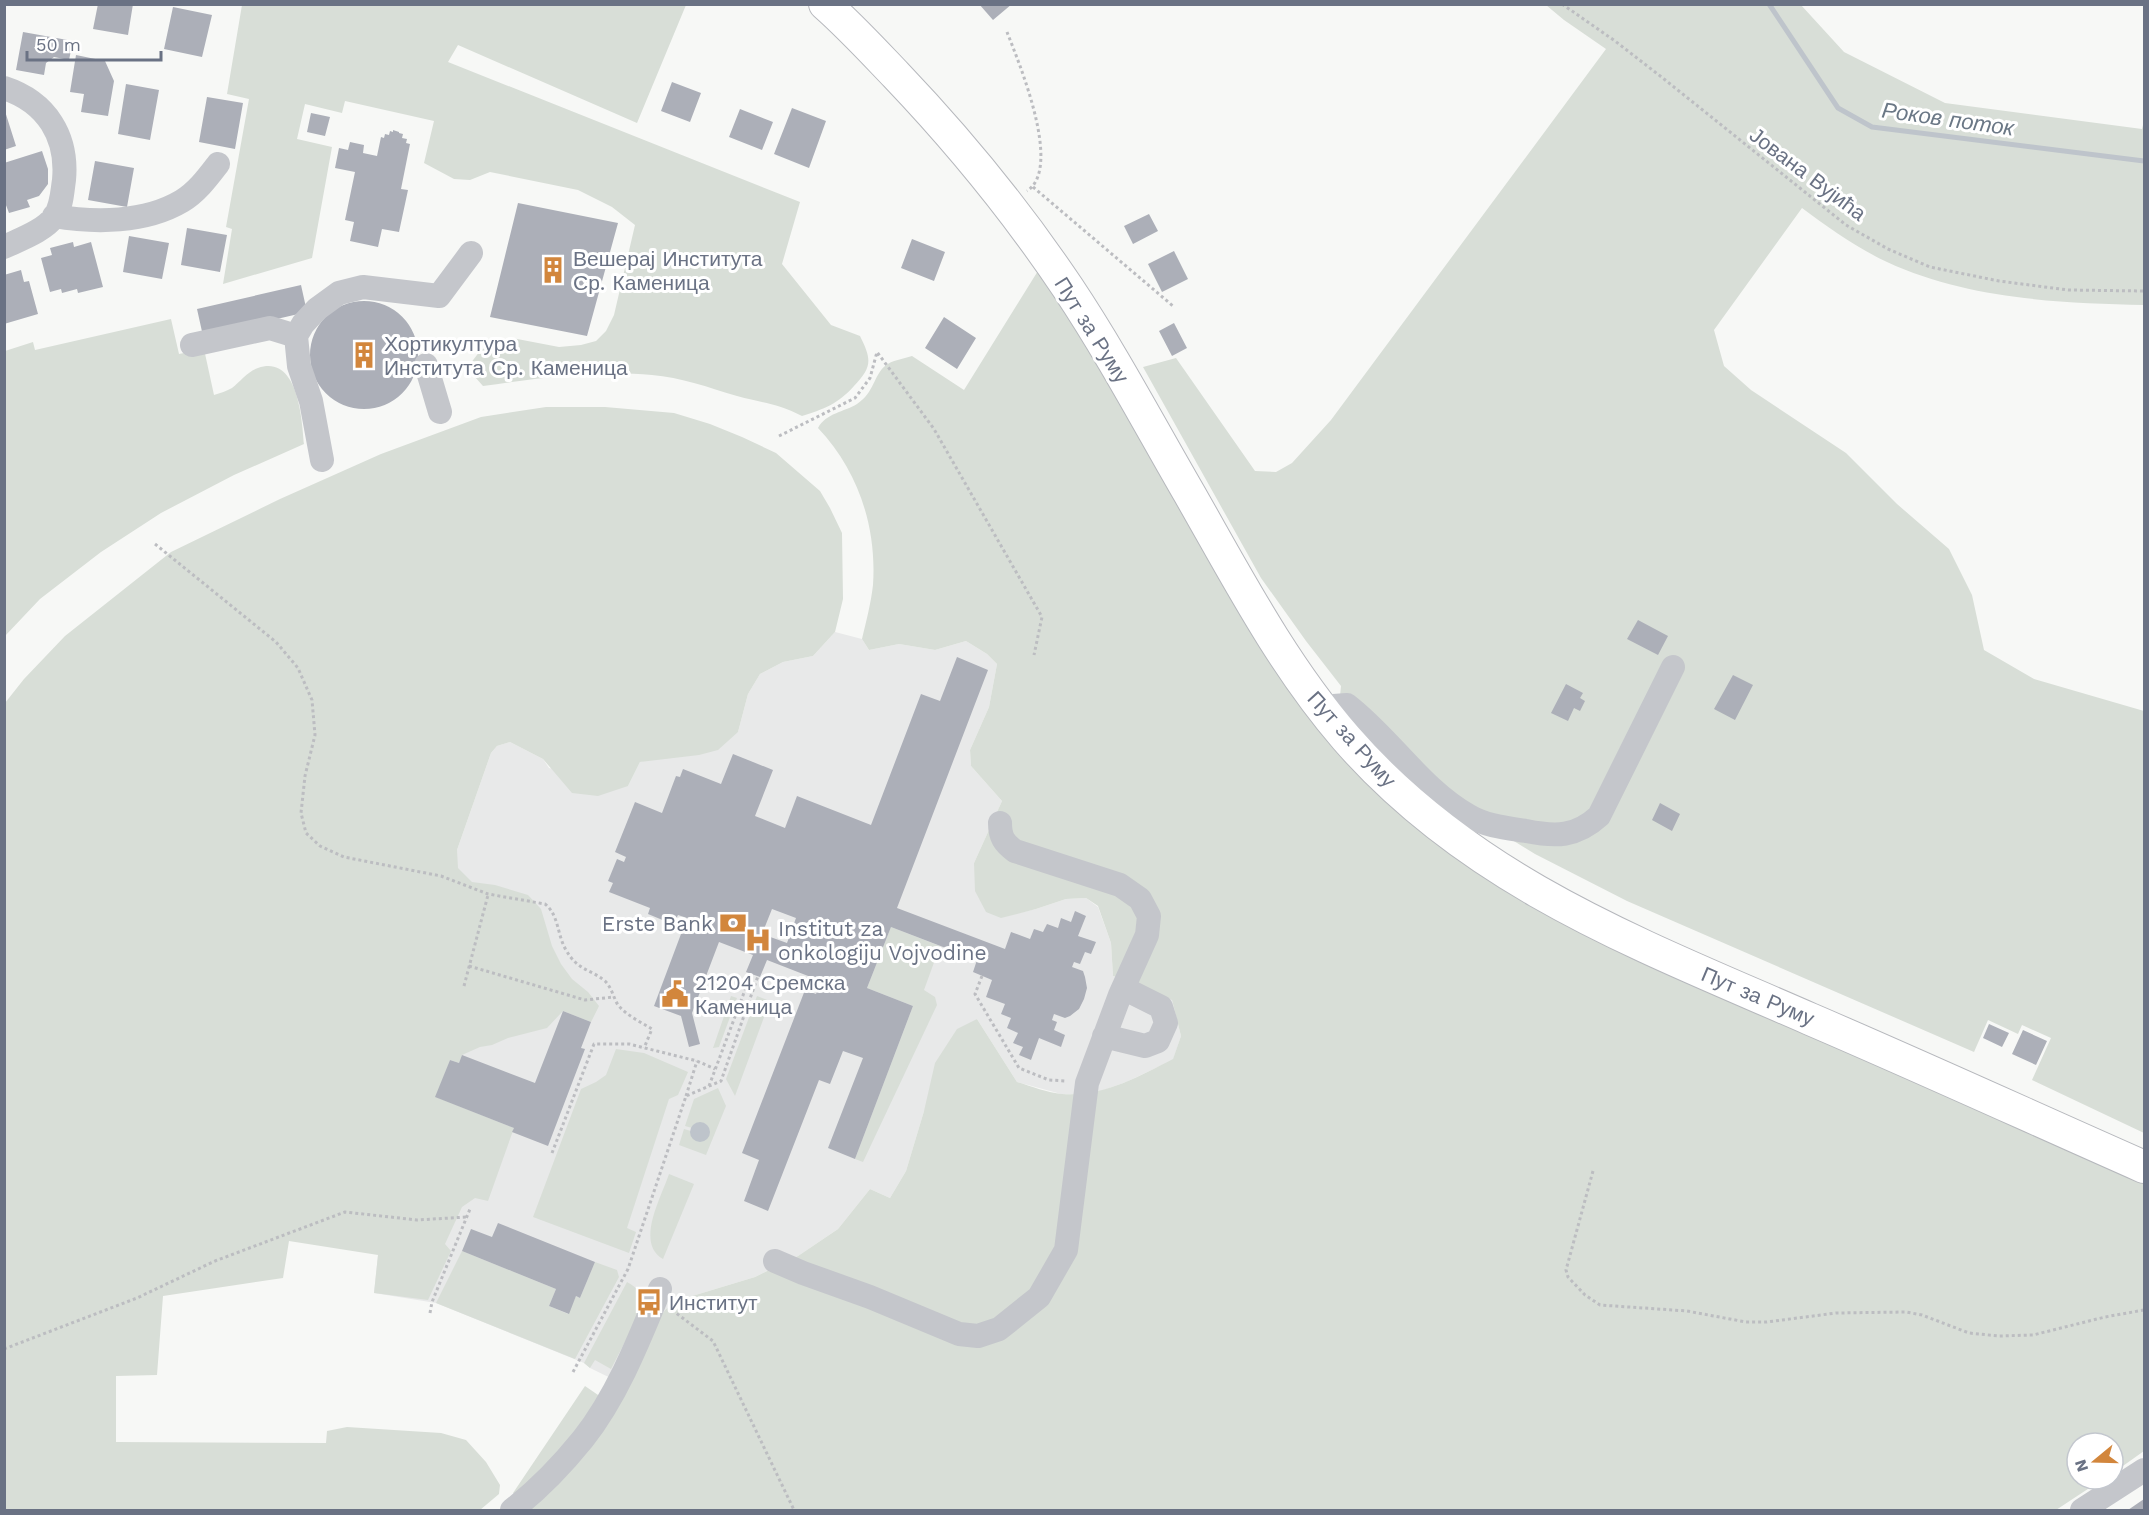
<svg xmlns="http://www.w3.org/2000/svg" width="2149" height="1515" font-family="'Work Sans',sans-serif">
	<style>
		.built { fill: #e8e9e9 }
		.green { fill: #d8ded7 }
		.water { fill: #bec4cb }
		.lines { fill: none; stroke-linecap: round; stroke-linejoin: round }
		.stream { stroke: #bec4cb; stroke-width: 5 }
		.building { fill: #acafb8; fill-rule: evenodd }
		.major-casing { stroke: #b6b8bd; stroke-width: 34 }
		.path { stroke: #bcbdc1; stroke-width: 3; stroke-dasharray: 3 3; stroke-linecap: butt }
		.minor { stroke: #c4c6cb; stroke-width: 24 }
		.major { stroke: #fff; stroke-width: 32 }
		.labels { text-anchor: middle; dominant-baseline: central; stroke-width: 6; stroke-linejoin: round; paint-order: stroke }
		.street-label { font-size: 21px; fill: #6a7284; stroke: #fff }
		.poi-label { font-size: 21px; fill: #6a7284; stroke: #fff; text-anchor: start }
		.water-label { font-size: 22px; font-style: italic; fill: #6b7886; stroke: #fff }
	</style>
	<rect width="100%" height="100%" fill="#f7f8f6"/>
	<path class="built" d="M835,632L862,639L869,650L899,644L935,650L966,641L987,654L997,664L989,707L970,750L971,766L1002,801L974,863L1001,917L1036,909L1066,899L1086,898L1098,907L1111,943L1113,976L1138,984L1172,999L1181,1036L1173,1060L1126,1082L1093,1094H1061L1017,1082L977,1019L924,1111L906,1171L890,1198L870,1189L838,1229L798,1256L755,1277L679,1300L665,1310L627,1386L590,1368L584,1363L436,1303L374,1293L378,1255L457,850L491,753L497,746L510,742L543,759L549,768L628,786L640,762L738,732L748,694L760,674L783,662L813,656Z"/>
	<path class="green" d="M242,5H686L637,123L458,45L448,62L800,202L782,264L831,325L860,336C872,360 872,367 854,386C838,404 824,409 802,416C777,403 762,403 737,396C710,388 680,377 652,375C595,370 539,378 483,386L467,368L480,351L494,342L512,338L559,347L581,345L596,341L606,331L614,315L635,225L612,207L578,190L490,172L470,180L454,179L424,163L434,121L345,101L342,113L305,104L297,139L332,147L312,258L223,284L232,229L226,227L249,99L227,94Z
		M1546,5H1801L1844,52L1945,103L2142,129L2144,121V305C2058,303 1967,299 1887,262C1857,248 1829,228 1802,208L1714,330L1724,366L1751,390L1846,453L1897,504L1949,549L1972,595L1984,650L2034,679L2144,711V1133L2032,1080L2051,1038L2022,1025L2018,1034L1988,1020L1974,1052L1627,901L1535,854L1504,835L1340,696L1341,686L1306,641L1261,578L1143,367L1176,358L1255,471L1276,472L1292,463L1331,420L1606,49L1564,20Z
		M1041,266L1404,814L2144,1178V1451L2113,1473V1443H2077V1479H2103L2056,1510H526L665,1310L679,1300L755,1277L798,1256L838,1229L870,1189L890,1198L906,1171L924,1111L935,1063L957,1029L977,1019L1017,1082C1031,1086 1048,1093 1062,1094C1103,1097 1138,1077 1173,1059L1181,1036L1172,1000L1138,984L1113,976L1111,943L1098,906L1086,898L1066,899L1036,909L1001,918L986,912L975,891L974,863L1002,801L971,766L970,750L989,707L997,664L987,654L966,641L935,650L899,644L869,650L862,639C866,622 871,603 873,585C877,527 858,470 818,428C826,413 844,412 857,404C874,393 874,375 885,366C892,360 903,359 912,356L964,390Z
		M171,319L179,354L204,349L214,395C220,393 227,391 232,388C241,381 247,372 258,368C298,354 302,419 304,444L234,475L161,513L101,552L40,599L5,636V351L33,342L35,350Z
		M546,407H605L674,413L710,424L742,437L776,453L820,491L830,508L842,533L843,599L835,632L813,656L783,662L760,674L748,694L738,732L718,750L699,755L640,762L628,786L598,796L572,793L543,759L510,742L497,746L491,753L457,850L458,868L472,882L495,885L528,895L541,909L552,946L561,964L572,979L588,992L599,1006L591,1022L563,1011L547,1028L508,1038L492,1045L480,1047L462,1055L459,1063L450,1060L436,1097L514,1128L488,1201L475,1198L462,1207L445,1244L451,1251L428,1300L374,1293L378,1255L289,1241L283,1278L163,1296L157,1375L116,1376V1442L326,1443L327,1431L347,1427L441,1433L466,1440L486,1462L500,1485L499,1494L480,1510H5V703L24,679L65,636L171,552L280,499L381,454L481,417Z
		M891,927L940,946L924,990L935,997L937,1005L863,1162L855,1159L913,1006L867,988Z
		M731,996L737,998L719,1047L713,1048Z
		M757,996L770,1001L735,1096L726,1079Z
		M616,1049L644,1053L688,1072L678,1095L669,1099L627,1228L636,1232L629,1253L533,1217L581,1089L596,1082L606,1075Z
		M718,1088L726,1106L706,1155L679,1145L684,1129L691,1131L693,1138L698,1141L704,1140L709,1134L707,1125L703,1123H696L692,1128L685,1126L694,1099Z
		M669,1174L694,1184L663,1259C635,1243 661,1198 669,1174Z
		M462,1251L556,1289L549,1306L568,1314L576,1296L580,1298L595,1262L617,1270L619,1277L575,1359L436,1303Z
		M627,1282C638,1288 642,1294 643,1307L611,1369L595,1360L590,1368L584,1363Z
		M585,1386L601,1397L585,1424L517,1497L513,1493Z"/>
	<path class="water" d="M690 1132a10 10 0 1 1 20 0a10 10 0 1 1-20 0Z"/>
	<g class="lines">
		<path class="stream" d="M1769,4L1838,108L1872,127L2144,161"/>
	</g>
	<path class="building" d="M98,4H133L128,35L93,29Z
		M979,4H1012L993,20Z
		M173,7L212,15L202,57L164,49Z
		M23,32L73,41L69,60L54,57L46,63L44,75L16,70Z
		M76,55L105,61L114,81L108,116L81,112L84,94L70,92Z
		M672,82L701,93L690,122L661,111Z
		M126,84L159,90L150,140L118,134Z
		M207,97L243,103L235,149L199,142Z
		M4,108L16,146L4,150Z
		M792,108L826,121L809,168L774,154Z
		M740,109L773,122L762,150L729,137Z
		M311,113L330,117L325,136L307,132Z
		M393,130L399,132V133L403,134L402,138L407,139L406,143L410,144L401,189L408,190L399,232L382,229L378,247L350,241L354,222L345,220L355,172L335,168L339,148L348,150L350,142L364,145L363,153L377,156L381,137L384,138L385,134L389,135L390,131L393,132Z
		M42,151L48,169V184L39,196L27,200L30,207L9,213L4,200V163Z
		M95,161L134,168L127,207L88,200Z
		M518,203L618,223L587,336L490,317Z
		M1149,214L1158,231L1133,244L1124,226Z
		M187,228L227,235L220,272L181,265Z
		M129,236L169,243L162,279L123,272Z
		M912,239L945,252L934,281L901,268Z
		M73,242L74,247L91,242L103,287L78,293L77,289L62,293L61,289L50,292L41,258L52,255L50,248Z
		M1174,251L1188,279L1162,292L1148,264Z
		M21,270L24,282L29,281L38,314L4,324V275Z
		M301,285L307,312L203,336L197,309Z
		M310 355a54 54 0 1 1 108 0a54 54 0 1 1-108 0Z
		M944,317L976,338L957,369L925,348Z
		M1174,323L1187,348L1172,356L1159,331Z
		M1638,620L1668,636L1658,655L1627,639Z
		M957,657L988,670L897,908L1005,949L1011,932L1030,939L1034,929L1043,932L1047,924L1058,928L1061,918L1071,922L1075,911L1086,916L1078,936L1096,942L1091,954L1085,952L1080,964L1074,962L1072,967L1083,971L1085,977L1087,988L1084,999L1079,1009L1070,1016L1065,1018L1054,1014L1052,1020L1057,1022L1054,1030L1065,1035L1061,1047L1039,1038L1031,1060L1019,1055L1023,1047L1013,1043L1018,1033L1007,1028L1011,1018L1001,1014L1005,1004L986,997L992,980L973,972L977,960L891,927L867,988L913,1006L855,1159L828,1148L863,1058L843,1051L830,1084L819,1080L768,1211L744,1201L759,1160L742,1153L805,990L816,994L821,981L767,960L760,977L746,972L753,955L719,942L692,1013L700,1044L689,1047L681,1016L654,1006L687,918L678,915L676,919L667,916L665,921L648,914L650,908L609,892L613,883L608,881L617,859L624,862L626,857L615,852L635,802L662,813L676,776L680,777L683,769L721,784L733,754L773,770L755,816L785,828L797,796L871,825L921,694L940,701ZM772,909L796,918L787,943L762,934Z
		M1733,675L1753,685L1735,720L1714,709Z
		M1566,684L1583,693L1580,698L1585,701L1580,711L1574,708L1568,721L1551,713Z
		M1660,803L1680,814L1672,831L1652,820Z
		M563,1011L591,1022L581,1048L585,1049L548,1146L512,1132L514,1128L435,1097L450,1060L459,1063L462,1055L535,1083Z
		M1989,1024L2009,1033L2002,1047L1983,1038Z
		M2023,1030L2047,1041L2036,1065L2012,1054Z
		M498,1223L595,1262L580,1298L576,1296L569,1314L549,1306L556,1289L462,1251L471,1229L492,1237Z
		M2144,1499V1510H2128Z"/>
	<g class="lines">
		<defs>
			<path id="major" d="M825,4C850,26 873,51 896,75C959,141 1017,212 1068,288C1112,354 1149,424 1189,493C1237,577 1282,664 1346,738C1471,882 1641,945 1810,1019C1922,1067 2033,1118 2144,1167"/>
		</defs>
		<use href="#major" class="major-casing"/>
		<path class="path" d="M1562,4L1615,41L1664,79L1846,225L1888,249L1930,267L1999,281L2068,290L2144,291
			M1007,32C1019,63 1063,168 1027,191
			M1033,187L1173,306
			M779,436L855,398L870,378L877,352L934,429L1042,617L1034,655
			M155,544L276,642L298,668L312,700L315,735L305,776L301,813L306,833L320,846L344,857L441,876L488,894L545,904C559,915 557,935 566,950C578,971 589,968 605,981C612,988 613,997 618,1005C627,1016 641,1022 652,1029L644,1048
			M469,966L585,1000L614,997
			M982,976L975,994L1019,1068L1049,1080L1066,1081
			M464,986L488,895
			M709,1086L751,974
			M686,1096L697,1061
			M552,1153L594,1044H629L697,1061L715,1069
			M1593,1171L1566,1270L1568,1277L1585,1295L1600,1305L1687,1311L1746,1322H1767L1836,1313L1906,1312L1922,1315L1969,1333L1999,1336L2033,1335L2105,1317L2144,1310
			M672,1310L713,1341L794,1510
			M430,1313L432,1302L470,1209
			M4,1349L137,1298L215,1261L345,1212L417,1220L467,1217
			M573,1372L628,1269L686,1096L721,1081L758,976"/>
		<path class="minor" d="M4,88C47,102 68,137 64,180C62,193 62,205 55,216C44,231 21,239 4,247
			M54,216C95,223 145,223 182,201C197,192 208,177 218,164
			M296,336L303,324L317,309L339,293L363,287L439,296L471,253
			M192,345L270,328L296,336L299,366L311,401L322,460
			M426,365L440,412
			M1320,707L1347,705C1390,738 1421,789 1469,816C1486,826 1507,828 1526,831C1556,837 1576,837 1599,816L1673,667
			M1104,1036L1145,1046L1158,1041L1166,1023L1161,1007L1123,988
			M775,1261L803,1273L870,1297L959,1334L978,1336L999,1329L1039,1297L1066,1250L1087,1083L1120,995L1147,935L1149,916L1140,899L1120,885L1015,851C1004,843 1000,837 1000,823
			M512,1510C538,1490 562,1465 583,1439C617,1396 639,1340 660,1289
			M2082,1510L2144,1470"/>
		<use href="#major" class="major"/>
	</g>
	<defs>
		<symbol id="building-bare" viewBox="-9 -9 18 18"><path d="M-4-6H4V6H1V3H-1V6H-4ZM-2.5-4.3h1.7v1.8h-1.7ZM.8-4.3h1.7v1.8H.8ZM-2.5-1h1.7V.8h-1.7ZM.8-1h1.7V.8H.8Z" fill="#d2863c" stroke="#fff" stroke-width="2.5" paint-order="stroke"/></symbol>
		<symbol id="bank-bare" viewBox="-9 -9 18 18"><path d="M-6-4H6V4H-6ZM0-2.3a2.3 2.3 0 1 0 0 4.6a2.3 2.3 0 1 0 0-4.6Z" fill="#d2863c" stroke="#fff" stroke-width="2.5" paint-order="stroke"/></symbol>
		<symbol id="hospital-bare" viewBox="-9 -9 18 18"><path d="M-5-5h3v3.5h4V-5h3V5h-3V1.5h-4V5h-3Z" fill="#d2863c" stroke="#fff" stroke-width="2.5" paint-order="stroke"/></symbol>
		<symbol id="civic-bare" viewBox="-9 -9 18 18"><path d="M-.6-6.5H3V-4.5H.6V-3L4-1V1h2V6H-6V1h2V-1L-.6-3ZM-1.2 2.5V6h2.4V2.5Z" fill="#d2863c" stroke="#fff" stroke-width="2.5" paint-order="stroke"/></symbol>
		<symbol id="bus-bare" viewBox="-9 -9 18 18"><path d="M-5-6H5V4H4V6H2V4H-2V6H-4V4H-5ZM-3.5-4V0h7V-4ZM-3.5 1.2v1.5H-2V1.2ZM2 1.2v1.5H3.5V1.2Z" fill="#d2863c" stroke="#fff" stroke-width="2.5" paint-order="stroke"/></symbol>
	</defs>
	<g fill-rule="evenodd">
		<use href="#building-bare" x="534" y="251" width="38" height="38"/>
		<use href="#building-bare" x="345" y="336" width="38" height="38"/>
		<use href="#bank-bare" x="714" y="904" width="38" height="38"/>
		<use href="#hospital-bare" x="739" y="921" width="38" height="38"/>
		<use href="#civic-bare" x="656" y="975" width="38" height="38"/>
		<use href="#bus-bare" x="630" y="1283" width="38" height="38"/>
	</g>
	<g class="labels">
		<g class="street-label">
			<text transform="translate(1808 174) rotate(37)">Јована Вујића</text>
			<text transform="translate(1092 330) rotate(58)">Пут за Руму</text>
			<text transform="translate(1352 739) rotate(48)">Пут за Руму</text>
			<text transform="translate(1758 996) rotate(23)">Пут за Руму</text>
		</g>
		<g class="poi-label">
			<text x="573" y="258">Вешерај Института<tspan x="573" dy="24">Ср. Каменица</tspan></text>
			<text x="384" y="343">Хортикултура<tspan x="384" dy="24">Института Ср. Каменица</tspan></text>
			<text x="713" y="923" text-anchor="end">Erste Bank</text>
			<text x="778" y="928">Institut za<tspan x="778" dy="24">onkologiju Vojvodine</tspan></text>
			<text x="695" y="982">21204 Сремска<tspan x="695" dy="24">Каменица</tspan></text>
			<text x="669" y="1302">Институт</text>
		</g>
		<g class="water-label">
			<text transform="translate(1948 119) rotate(8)">Роков поток</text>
		</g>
	</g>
	<rect width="2149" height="1515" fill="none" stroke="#6a7284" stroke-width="12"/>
	<g transform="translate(2095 1461) rotate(251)"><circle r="28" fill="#ffffff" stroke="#c3c7ce" stroke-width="1.5"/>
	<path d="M0-4.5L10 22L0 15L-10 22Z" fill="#d2863c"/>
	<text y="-9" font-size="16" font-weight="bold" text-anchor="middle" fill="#6a7284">N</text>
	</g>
	<path d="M27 51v9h134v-9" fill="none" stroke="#6a7284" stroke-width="3"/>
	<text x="36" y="51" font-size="18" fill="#6a7284" stroke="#ffffff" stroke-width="4.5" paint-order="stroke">50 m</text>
</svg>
